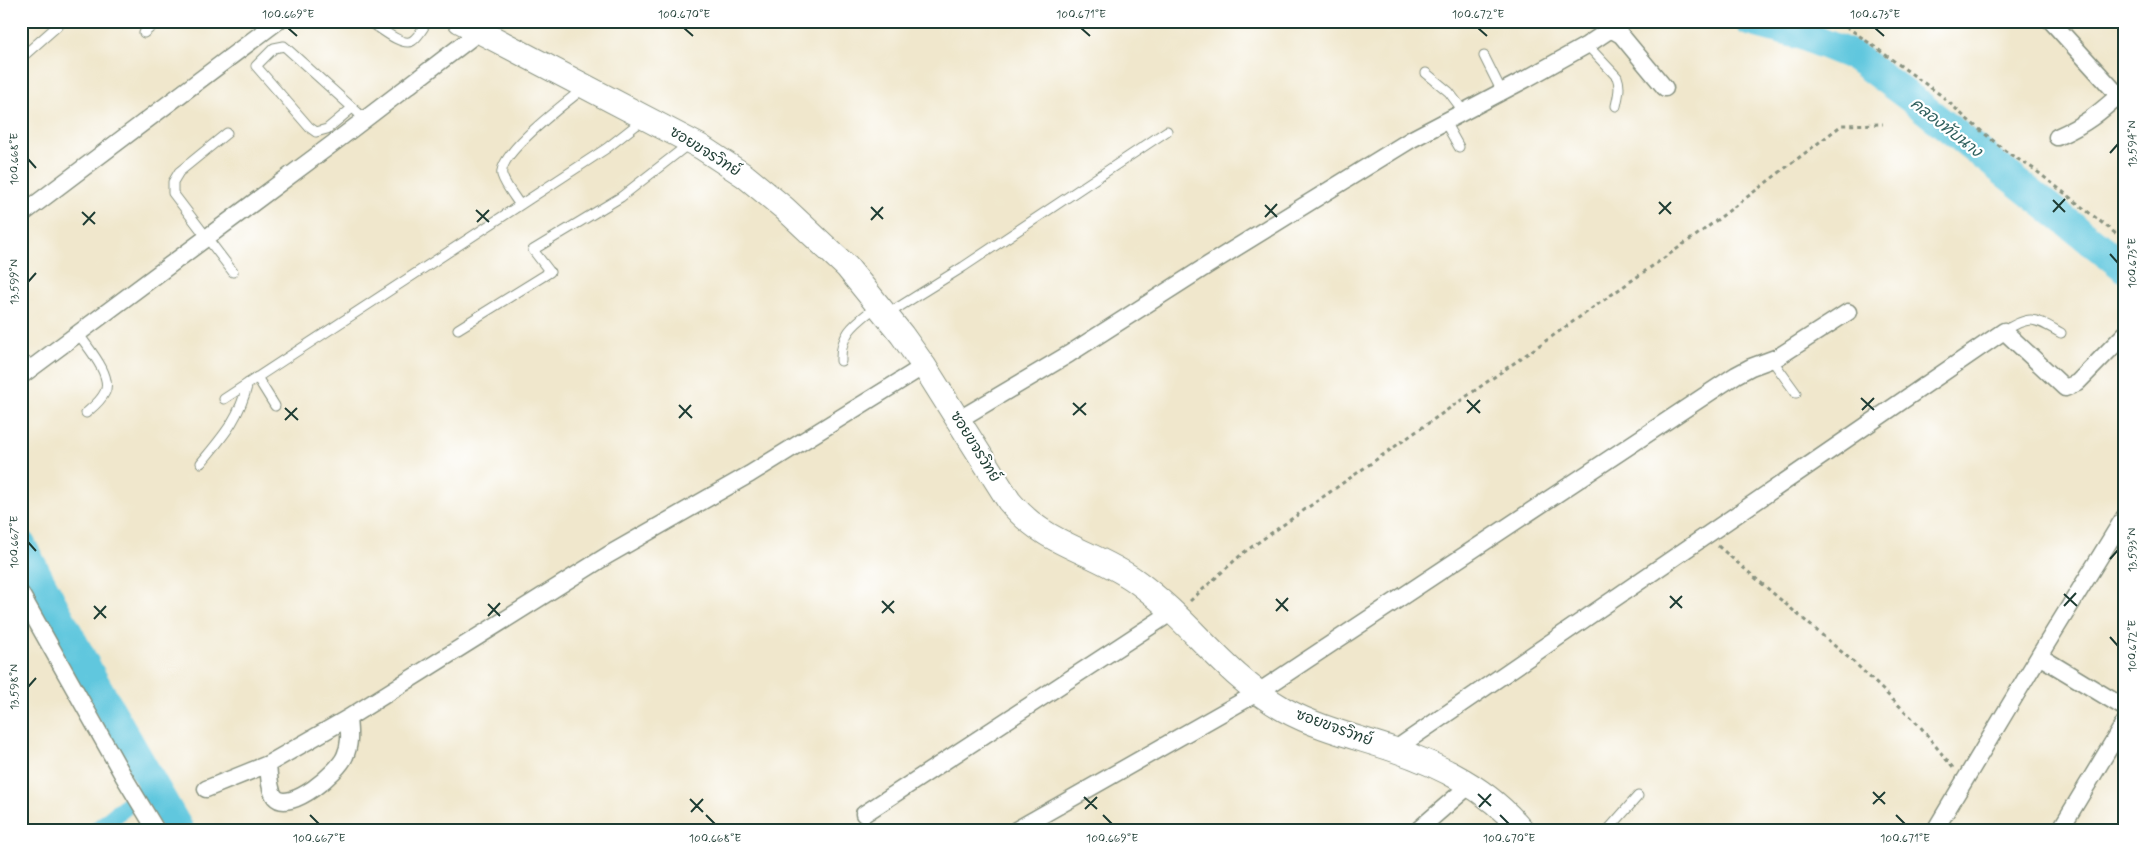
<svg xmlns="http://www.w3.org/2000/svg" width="2146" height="851" font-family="Mynerve,'Playpen Sans Thai',sans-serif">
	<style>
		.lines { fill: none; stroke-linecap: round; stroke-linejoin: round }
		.canal { stroke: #60c7de; stroke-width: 18 }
		.river { stroke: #60c7de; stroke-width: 30 }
		.lane-casing { stroke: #889280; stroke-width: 11 }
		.street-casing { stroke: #889280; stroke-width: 19 }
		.secondary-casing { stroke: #889280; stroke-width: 26 }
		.path { stroke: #889280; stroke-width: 3; stroke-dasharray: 4 4; stroke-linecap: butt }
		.lane { stroke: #fff; stroke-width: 9 }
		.street { stroke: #fff; stroke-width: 16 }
		.secondary { stroke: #fff; stroke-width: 24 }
		.ticks { fill: none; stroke: #1f3d34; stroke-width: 2 }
		.labels { text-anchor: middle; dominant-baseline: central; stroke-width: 4.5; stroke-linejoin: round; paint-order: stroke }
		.street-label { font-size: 15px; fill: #1f3d34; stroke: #fff }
		.water-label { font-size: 16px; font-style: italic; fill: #2f605e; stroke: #fff }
		.neatline { fill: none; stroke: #1f3d34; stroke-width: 2 }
		.ticks-label { font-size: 12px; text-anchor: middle; fill: #1f3d34 }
	</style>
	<rect width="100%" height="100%" fill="#fff"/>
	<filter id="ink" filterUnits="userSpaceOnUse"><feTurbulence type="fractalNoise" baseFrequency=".02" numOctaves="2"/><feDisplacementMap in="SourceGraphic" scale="10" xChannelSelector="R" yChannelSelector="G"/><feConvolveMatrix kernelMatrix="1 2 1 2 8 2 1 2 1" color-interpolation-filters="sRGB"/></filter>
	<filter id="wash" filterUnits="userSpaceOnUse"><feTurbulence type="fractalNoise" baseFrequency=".0096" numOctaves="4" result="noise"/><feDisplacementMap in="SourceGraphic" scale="20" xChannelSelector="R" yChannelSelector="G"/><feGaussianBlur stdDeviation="1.12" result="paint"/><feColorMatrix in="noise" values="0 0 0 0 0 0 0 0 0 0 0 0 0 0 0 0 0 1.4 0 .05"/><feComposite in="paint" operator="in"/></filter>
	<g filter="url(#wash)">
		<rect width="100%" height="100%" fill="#f0e7cc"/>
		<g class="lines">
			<path class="canal" d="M97,830L153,784"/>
			<path class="river" d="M1749,21L1802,35L1854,56L1916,102L2125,268
				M21,545L93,680L179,830"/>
		</g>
	</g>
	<g filter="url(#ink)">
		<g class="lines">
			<defs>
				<path id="lane" d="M369,21C379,27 402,47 412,41C419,37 423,27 428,21
					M144,33L158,21
					M1587,45L1617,77C1621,87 1618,96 1616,106
					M1484,56L1502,92
					M21,58L63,21
					M1426,73L1449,92L1464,112
					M351,109L327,129L316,132L309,127L256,66L274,48L284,46L365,119
					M1445,122L1459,147
					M227,133L179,172L173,182V193L233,272
					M520,205C514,196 505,185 502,175C497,154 568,101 584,88
					M886,315L963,267L1167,131
					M458,329L550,272L533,250L621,197L690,143
					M2004,331C2031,314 2034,318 2061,333
					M78,333C87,347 113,375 105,392C101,401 93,407 86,413
					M21,360L35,365
					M1772,360L1796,393
					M841,361C840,332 856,323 877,306
					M257,377L275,406
					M224,399L607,148L644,119
					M201,463C224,435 239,419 248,383
					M1608,830L1638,796"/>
				<path id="street" d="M2051,21L2119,96
					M2057,137C2088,123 2100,112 2125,90
					M21,215L278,21
					M21,376L343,136L479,32
					M958,420L1069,354L1208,265L1412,139L1526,79L1587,45L1608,31H1614L1621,35L1665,88
					M2125,516L2039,656L2125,708
					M21,594L124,777L156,830
					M1394,750L2004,331L2065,388L2077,383L2125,334
					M268,764C269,773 269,790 275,797C290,814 339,771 345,756C351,743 349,731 348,718
					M206,789L268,764L348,718L608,555L750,474L924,366
					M864,814L1172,612
					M1016,830L1257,693L1736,375L1751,367L1778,357L1848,312
					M1418,830L1471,784
					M1935,830L2039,656
					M2060,830L2125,722"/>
				<path id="secondary" d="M460,21L701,147L745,176L784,208L847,267L902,335L924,366L1009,501C1047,547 1091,549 1136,581C1190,620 1227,678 1285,710C1318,728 1356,737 1392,749C1442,766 1488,789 1522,830"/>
			</defs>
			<use href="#lane" class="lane-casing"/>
			<use href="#street" class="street-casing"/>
			<use href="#secondary" class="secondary-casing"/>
			<path class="path" d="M1831,21L1850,29L1942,96L1968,120L2008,153L2034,169L2125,241
				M1718,546L1857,665L1919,725L1953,768
				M1190,601L1243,553L1701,232L1842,125L1883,124"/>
			<use href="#lane" class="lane"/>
			<use href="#street" class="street"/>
			<use href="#secondary" class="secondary"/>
		</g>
	</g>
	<path class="ticks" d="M288,28L297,36M684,28L693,36M1081,28L1090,36M1478,28L1487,36M1875,28L1884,36M2110,153L2118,144M28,159L36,168M2053,200L2065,212M1659,202L1671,214M1265,205L1277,217M871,207L883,219M476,210L489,222M82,212L95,224M2053,212L2065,199M1659,214L1671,202M1265,217L1277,204M871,220L883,207M477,222L489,210M83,225L95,212M2110,254L2118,263M28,282L36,273M1861,398L1874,410M1467,400L1480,413M1073,403L1086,415M679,405L692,418M285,408L298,420M1862,410L1874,398M1467,413L1480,400M1073,415L1086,403M679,418L691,405M285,420L297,408M28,542L36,551M2110,559L2118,550M2064,594L2077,606M1670,596L1682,608M1276,599L1288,611M882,601L894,613M488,604L500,616M94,606L106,618M2064,606L2076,593M1670,608L1682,596M1276,611L1288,598M882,613L894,601M488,616L500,603M94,619L106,606M2110,637L2118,646M28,687L36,678M1873,792L1885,804M1478,794L1491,806M1084,797L1097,809M690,799L703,812M1873,804L1885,792M1479,807L1491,794M1085,809L1097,797M691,812L703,799M310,815L319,824M706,815L715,824M1103,815L1112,824M1500,815L1509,824M1896,815L1905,824"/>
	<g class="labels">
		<g class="street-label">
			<text transform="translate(705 152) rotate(32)">ซอยขจรวิทย์</text>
			<text transform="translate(975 447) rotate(58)">ซอยขจรวิทย์</text>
			<text transform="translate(1334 728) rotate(20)">ซอยขจรวิทย์</text>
		</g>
		<g class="water-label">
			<text transform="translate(1946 128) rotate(38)">คลองทับนาง</text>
		</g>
	</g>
	<rect width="2146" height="851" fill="none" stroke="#fff" stroke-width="55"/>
	<rect x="28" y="28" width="2090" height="796" class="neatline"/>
	<g class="ticks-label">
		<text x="288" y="18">100.669°E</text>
		<text x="684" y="18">100.670°E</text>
		<text x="1081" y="18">100.671°E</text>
		<text x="1478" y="18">100.672°E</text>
		<text x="1875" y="18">100.673°E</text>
		<text transform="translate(2132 144) rotate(-90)" y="4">13.594°N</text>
		<text transform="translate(14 159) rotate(-90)" y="4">100.668°E</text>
		<text transform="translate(2132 263) rotate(-90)" y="4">100.673°E</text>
		<text transform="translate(14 282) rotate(-90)" y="4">13.599°N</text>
		<text transform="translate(14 542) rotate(-90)" y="4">100.667°E</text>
		<text transform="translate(2132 550) rotate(-90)" y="4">13.593°N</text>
		<text transform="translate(2132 646) rotate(-90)" y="4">100.672°E</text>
		<text transform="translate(14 687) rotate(-90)" y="4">13.598°N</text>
		<text x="319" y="842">100.667°E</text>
		<text x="715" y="842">100.668°E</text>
		<text x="1112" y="842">100.669°E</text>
		<text x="1509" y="842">100.670°E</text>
		<text x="1905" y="842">100.671°E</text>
	</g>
</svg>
